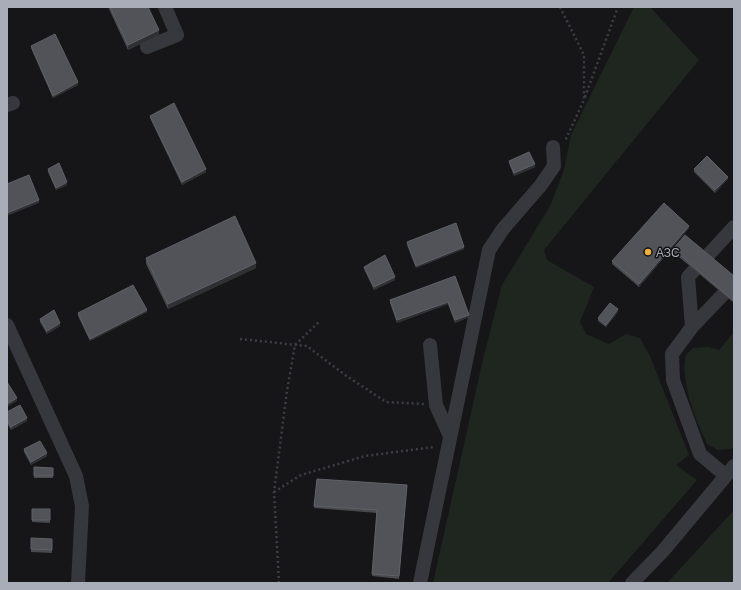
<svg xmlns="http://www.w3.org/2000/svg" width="741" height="590" font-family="Barlow,sans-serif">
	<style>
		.green { fill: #1e261f }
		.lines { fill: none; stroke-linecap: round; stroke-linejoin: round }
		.path { stroke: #3d3f44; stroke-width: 2.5; stroke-dasharray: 2 3; stroke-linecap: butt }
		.minor { stroke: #37383d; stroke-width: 14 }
		.wall { fill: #47494d }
		.shaded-wall { fill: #2f3033 }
		.building { fill: #525359; stroke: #5f6168 }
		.poi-dot { fill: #f2b134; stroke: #111113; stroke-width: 1.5 }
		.labels { text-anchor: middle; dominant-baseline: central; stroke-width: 3; stroke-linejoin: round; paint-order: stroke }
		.poi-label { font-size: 12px; fill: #a8adb8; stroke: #111113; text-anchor: start }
	</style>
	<rect width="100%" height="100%" fill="#161618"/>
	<path class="green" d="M634,7H650L699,60L544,250L547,260L594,287L580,322L586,334L609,344L626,334L640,338L650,356L689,455L676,465L697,480L608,583H433L483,359L502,285L550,206L564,170L571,135Z
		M734,332V446L731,449L718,450L707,444L696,419L689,398L685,377L684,364L686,355L693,348L708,347L719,350Z
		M734,510V583H667Z"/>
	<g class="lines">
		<path class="path" d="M560,7L584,55V100L565,141
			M585,97L618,7
			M240,339L307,346L345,375L386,402L424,404
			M274,492L301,475L365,456L434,447
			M279,583L274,492L287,391L295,345L320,321"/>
		<path class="minor" d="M147,47L177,35L165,7
			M7,105L13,103
			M7,325L76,476L82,506L78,583
			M692,327L688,277L734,227
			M430,345L436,405L450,436
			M725,475L700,454L673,380L672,354L692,327L734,283
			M420,583L489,250L503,229L541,185L554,166L553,147
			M632,583L663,551L734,466"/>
	</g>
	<path class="wall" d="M108,7H148L159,35L128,50Z
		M31,46L78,85L53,98L31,48Z
		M150,116L206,172L182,185L150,118Z
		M509,161L535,167L514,176L509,163Z
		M48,169L67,185L56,190L48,172Z
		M694,169L728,179L715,193L694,172Z
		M689,228L639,287L612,264V261Z
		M407,242L464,249L416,268L407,245Z
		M673,249L734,276V303L673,252Z
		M146,258L256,268L168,309L146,264Z
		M364,267L395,280L374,290L364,269Z
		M455,276L469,317L455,323L448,304L397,323L390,303V300Z
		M147,312L90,341L78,316V313Z
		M618,312L606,327L598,321V318Z
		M40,319L60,326L47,334L40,322Z
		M7,412L27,421L11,430L7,423Z
		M24,449L47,456L31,465L24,452Z
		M34,467L53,468V478H34Z
		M317,479L407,485L399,579L372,576L377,513L314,508Z
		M32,509H50V523L32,522Z
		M31,538L52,539V553L31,552Z"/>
	<path class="shaded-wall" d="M159,30V35L128,50V45Z
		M78,82V85L53,98V96Z
		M535,164V167L514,176V173Z
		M206,169V172L182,185V182Z
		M728,177V179L715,193V190Z
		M67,182V185L56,190V188Z
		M39,200V203L7,216V213Z
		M689,226V228L639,287V284Z
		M464,247V249L416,268V266Z
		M256,263V268L168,309V304Z
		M395,277V280L374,290V287Z
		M448,302V304L397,323V320Z
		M618,309V312L606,327V325Z
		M147,310V312L90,341V339Z
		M469,315V317L455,323V320Z
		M60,323V326L47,334V331Z
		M17,398V401L7,407V404Z
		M27,418V421L11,430V427Z
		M47,453V456L31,465V462Z"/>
	<path class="building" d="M110,7H148L159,30L128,45Z
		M55,34L78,82L53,96L31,46Z
		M174,103L206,169L182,182L150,116Z
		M529,152L535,164L514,173L509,161Z
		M707,156L728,177L715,190L694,169Z
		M59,163L67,182L56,188L48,169Z
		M29,175L39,200L7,213V184Z
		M664,203L689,226L639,284L612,261Z
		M235,216L256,263L168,304L146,258Z
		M456,223L464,247L416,266L407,242Z
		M685,235L734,276V301L673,249Z
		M385,255L395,277L374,287L364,267Z
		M455,276L469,315L455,320L448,302L397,320L390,300Z
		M133,285L147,310L90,339L78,313Z
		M610,303L618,309L606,325L598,318Z
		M54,310L60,323L47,331L40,319Z
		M7,382L17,398L7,404Z
		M20,405L27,418L11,427L7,420V412Z
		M40,441L47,453L31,462L24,449Z
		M34,467L53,468V476H34Z
		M317,479L407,485L399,576L372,574L377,510L314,506Z
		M32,509H50V520H32Z
		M31,538L52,539V550L31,549Z"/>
	<circle class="poi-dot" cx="648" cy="252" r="4"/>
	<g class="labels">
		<g class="poi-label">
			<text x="656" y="252">АЗС</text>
		</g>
	</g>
	<rect width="741" height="590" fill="none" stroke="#a8adb8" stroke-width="16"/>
</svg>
